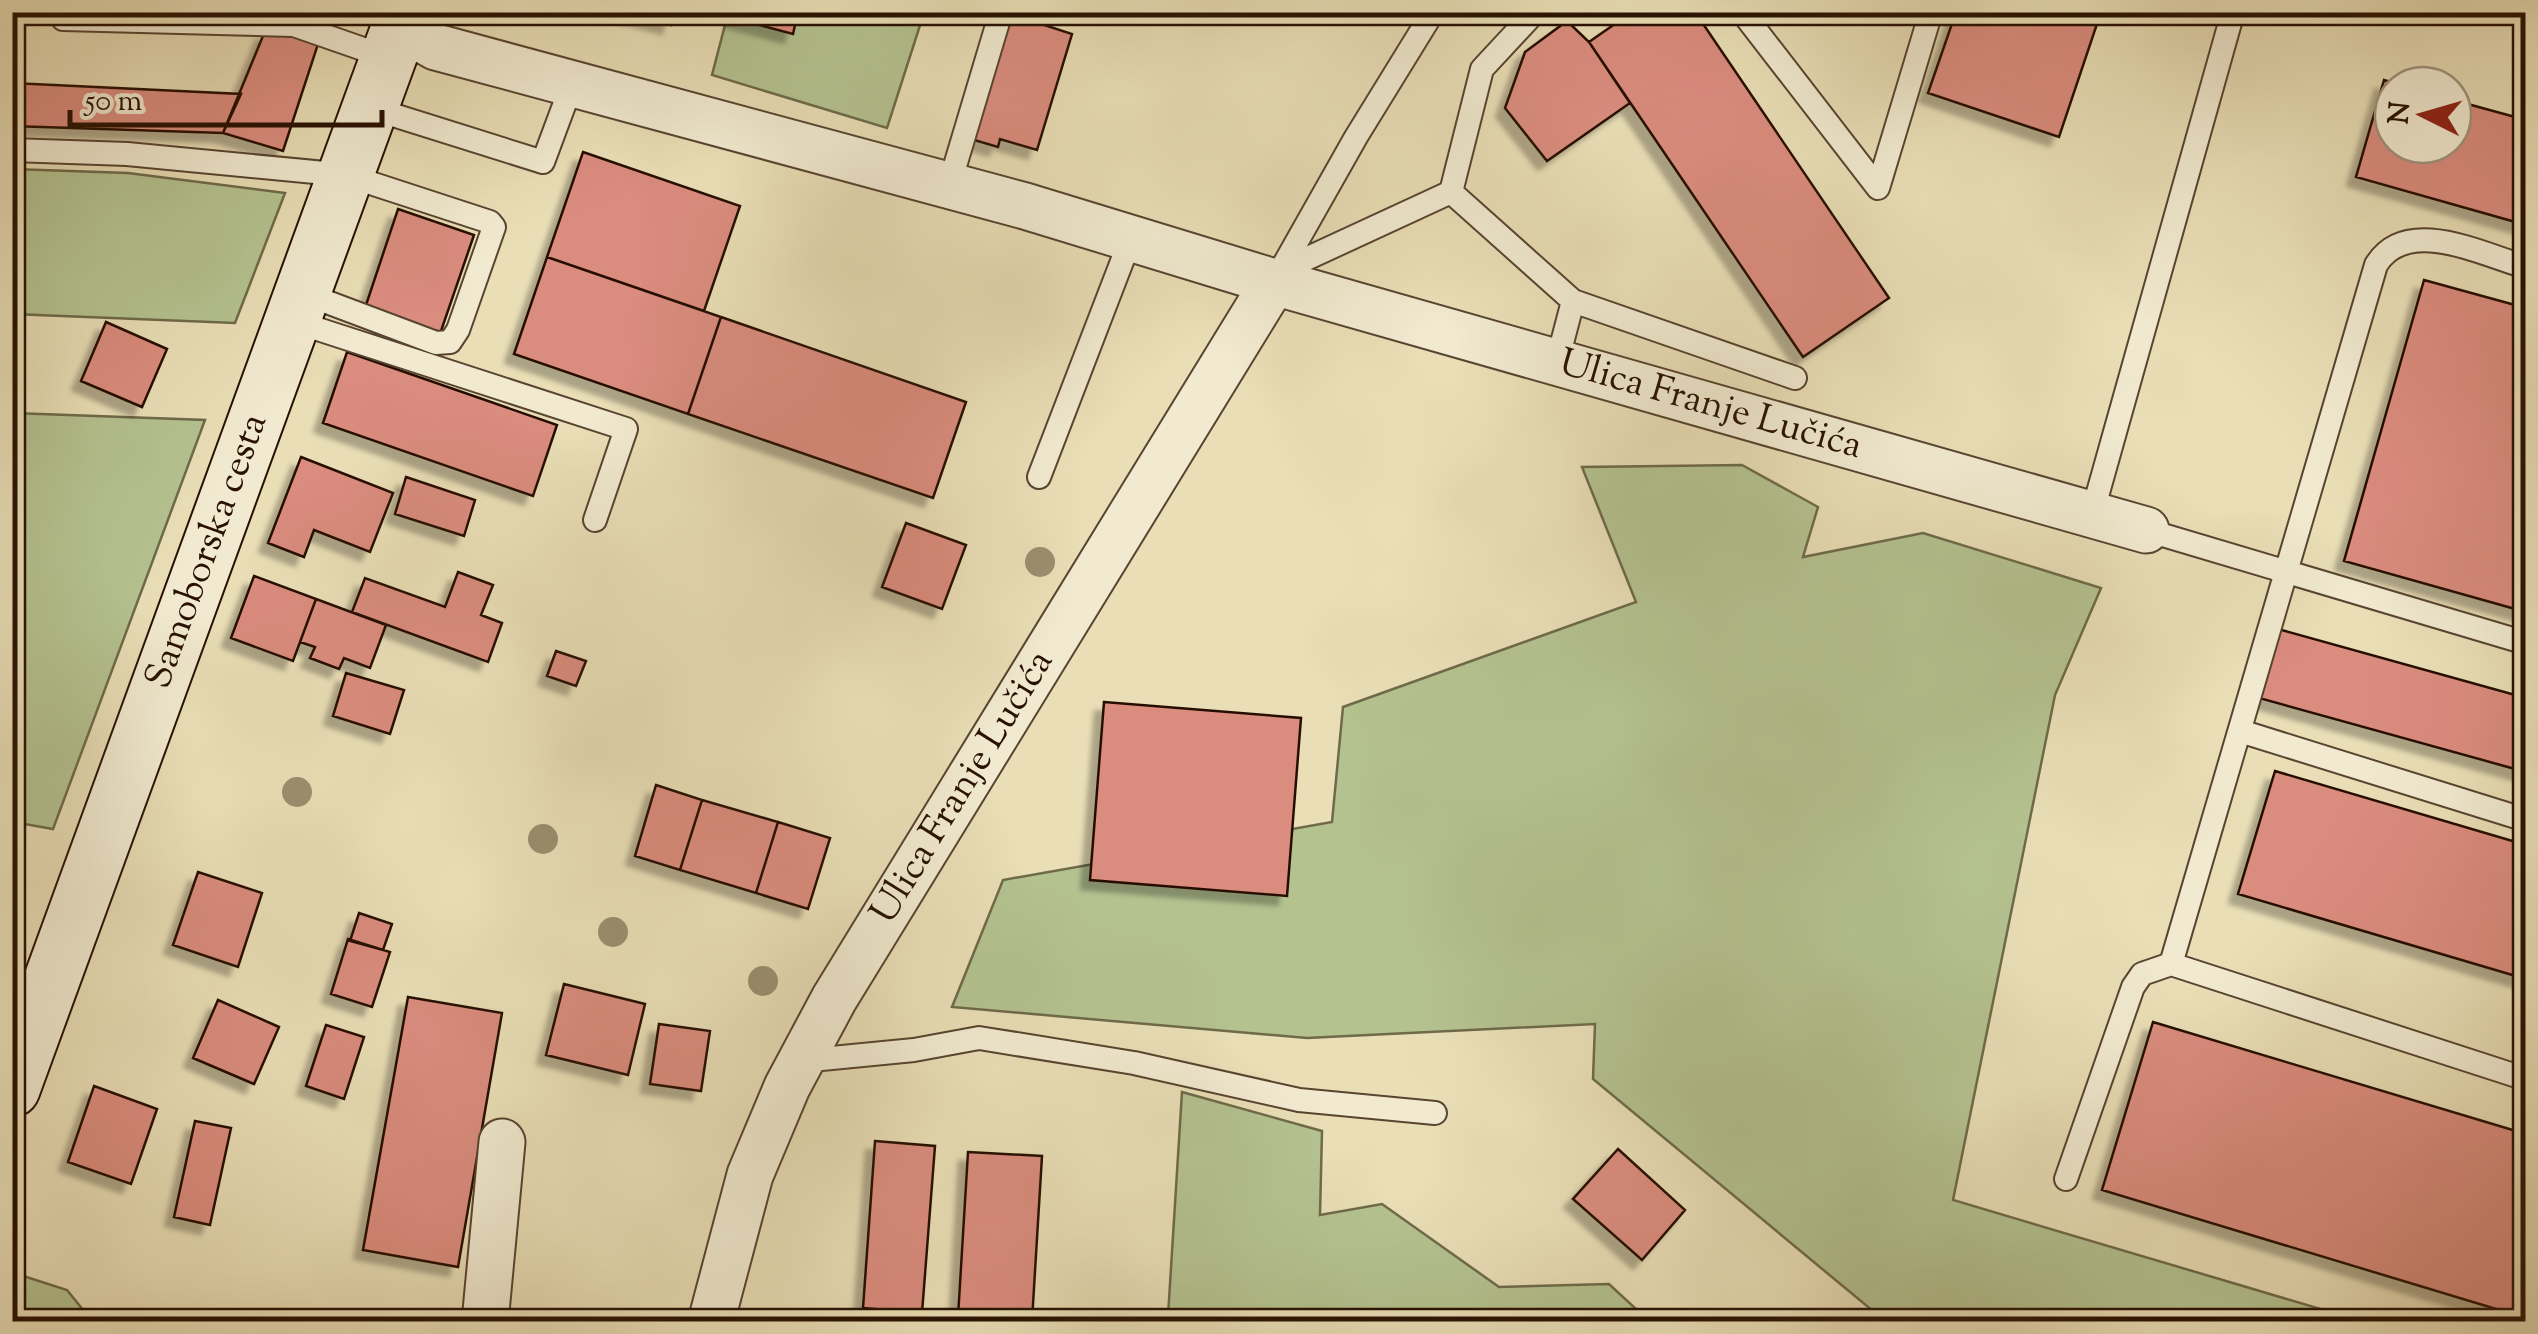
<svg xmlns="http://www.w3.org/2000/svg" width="2538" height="1334" font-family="'Sorts Mill Goudy',serif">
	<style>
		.green { fill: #b4c290; stroke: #6e6a4a; stroke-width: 2.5 }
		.building { fill: #da8c7e; stroke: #281103; stroke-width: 2.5; filter: url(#shadow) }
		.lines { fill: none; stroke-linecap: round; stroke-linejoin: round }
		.lane-casing { stroke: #584430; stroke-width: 26 }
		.street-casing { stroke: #584430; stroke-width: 49 }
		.secondary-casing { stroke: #281103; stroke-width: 59 }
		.lane { stroke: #f1ead0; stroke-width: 22 }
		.street { stroke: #f1ead0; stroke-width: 45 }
		.secondary { stroke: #f1ead0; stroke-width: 55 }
		.tree { fill: #9a8f6e }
		.labels { text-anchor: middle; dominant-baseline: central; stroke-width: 10; stroke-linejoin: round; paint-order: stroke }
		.street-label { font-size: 38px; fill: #281103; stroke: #f1ead0 }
	</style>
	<defs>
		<filter id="shadow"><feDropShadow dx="-9" dy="9" stdDeviation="2.5" flood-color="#0004"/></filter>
	</defs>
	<rect width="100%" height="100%" fill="#e9deb6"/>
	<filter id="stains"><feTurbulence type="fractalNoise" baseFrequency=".002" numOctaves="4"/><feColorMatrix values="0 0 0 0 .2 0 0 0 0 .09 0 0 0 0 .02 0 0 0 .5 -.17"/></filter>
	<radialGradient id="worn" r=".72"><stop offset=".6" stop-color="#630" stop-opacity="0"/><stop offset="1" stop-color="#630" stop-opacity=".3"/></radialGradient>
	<path class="green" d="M815,13H924L887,128L712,75L725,25L810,24Z
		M13,169L128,173L285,193L235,323L13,314Z
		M13,413L205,420L53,829L13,822Z
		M1742,465L1818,507L1803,557L1923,533L2101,588L2055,695L1953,1200L2361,1321H1885L1593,1079L1595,1024L1307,1038L952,1007L1003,880L1332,822L1343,707L1636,602L1582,467Z
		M1182,1092L1322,1131L1320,1215L1382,1204L1499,1287L1609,1284L1649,1321L1192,1322L1168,1316Z
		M14,1273L67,1290L92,1321H13Z"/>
	<path class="building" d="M622,12H674L671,25Z
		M734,12H798L793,34L733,18Z
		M1006,12L1043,15L1041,24L1072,34L1037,150L1000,139L998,147L967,138Z
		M1632,12H1695L1889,298L1803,357L1589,42Z
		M1956,12H2101L2059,137L1928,93Z
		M1567,21L1589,42L1630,103L1547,161L1505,108L1525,52Z
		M265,31L319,41L283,151L223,133Z
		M2384,80L2401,85H2393V145H2453V100L2526,120V225L2356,177Z
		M12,83L241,94L223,133L12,126Z
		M583,152L740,206L704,311L547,257Z
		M398,209L474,235L440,334L365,308Z
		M547,257L721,317L688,414L514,354Z
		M2424,280L2526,308V612L2344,561Z
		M721,317L966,402L933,498L688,414Z
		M106,322L167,349L142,407L81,381Z
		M347,352L557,425L533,496L323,423Z
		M301,457L393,493L370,552L314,530L304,557L268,543Z
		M406,477L475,500L464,536L395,514Z
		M906,523L966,545L942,609L882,587Z
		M458,572L493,585L481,615L502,623L488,662L352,612L365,578L445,607Z
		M254,576L316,599L293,661L231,638Z
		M316,599L386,625L370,668L344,658L339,669L310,658L315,647L300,642Z
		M2278,629L2526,698V772L2259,698Z
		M556,651L586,661L576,686L547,676Z
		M346,673L404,690L390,734L333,716Z
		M1104,702L1301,718L1287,896L1090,880Z
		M2275,771L2526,845V979L2238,894Z
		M656,785L702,800L680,870L635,856Z
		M702,800L778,822L756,893L680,870Z
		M778,822L830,838L808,909L756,893Z
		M198,872L262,893L238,967L173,945Z
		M359,913L392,924L383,950L350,941Z
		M348,939L390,952L372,1007L331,994Z
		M564,984L645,1004L628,1075L546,1055Z
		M408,997L502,1013L458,1267L363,1250Z
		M218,1000L279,1027L254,1084L193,1058Z
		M2153,1022L2526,1134V1318L2102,1190Z
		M659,1024L710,1031L701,1091L650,1084Z
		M326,1025L364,1037L344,1099L306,1086Z
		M94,1086L157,1109L131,1184L68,1162Z
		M195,1121L231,1128L210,1225L174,1217Z
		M875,1141L935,1146L922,1313L863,1308Z
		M1618,1149L1685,1210L1642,1260L1573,1199Z
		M968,1152L1042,1156L1032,1321L958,1317Z"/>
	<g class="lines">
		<defs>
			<path id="lane" d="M1742,12L1878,188L1931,12
				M63,19L294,25L389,58
				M371,108L543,162L572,84
				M12,150L127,154L346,175L490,222L494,227L458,330L450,342L436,343L303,293
				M949,186L1001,12
				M1451,192L1573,301L1795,378
				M1280,271L1451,192L1482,69L1535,12
				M1278,275L1356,137L1433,12
				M293,321L626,429L595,520
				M1557,362L1573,301
				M1039,477L1131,238
				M2092,514L2233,12
				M2146,530L2526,643
				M2240,731L2526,820
				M2171,964L2376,265C2406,215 2481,254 2526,267
				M801,1061L914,1050L979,1038L1134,1063L1299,1100L1435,1113
				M2066,1179L2133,987L2142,974L2171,964L2526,1079"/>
			<g id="street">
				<path id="s1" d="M400,27L436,47L1025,206L1274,282L2146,530"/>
				<path d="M485,1322L502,1142"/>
				<path id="s2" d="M711,1322L750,1175L787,1087L834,999L1274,282"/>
			</g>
			<g id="secondary">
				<path id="s3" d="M12,1089L405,12"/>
			</g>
		</defs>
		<use href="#lane" class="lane-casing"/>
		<use href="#street" class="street-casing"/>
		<use href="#secondary" class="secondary-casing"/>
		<use href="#lane" class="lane"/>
		<use href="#street" class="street"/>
		<use href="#secondary" class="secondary"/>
	</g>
	<g class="tree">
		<circle cx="1040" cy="562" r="15"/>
		<circle cx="297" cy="792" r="15"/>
		<circle cx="543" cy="839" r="15"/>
		<circle cx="613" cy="932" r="15"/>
		<circle cx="763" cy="981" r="15"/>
	</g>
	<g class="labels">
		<g class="street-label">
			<text stroke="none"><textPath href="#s1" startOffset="1365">Ulica Franje Lučića</textPath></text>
			<text stroke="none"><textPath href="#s3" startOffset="572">Samoborska cesta</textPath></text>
			<text stroke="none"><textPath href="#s2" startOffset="595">Ulica Franje Lučića</textPath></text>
		</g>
	</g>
	<rect width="2538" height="1334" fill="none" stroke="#e9deb6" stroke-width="50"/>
	<rect x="15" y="15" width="2508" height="1304" fill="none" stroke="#281103" stroke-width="5"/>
	<rect x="25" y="25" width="2488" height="1284" fill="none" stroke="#281103" stroke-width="2.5"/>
	<g transform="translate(2423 115) rotate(275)"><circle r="48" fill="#f1ead0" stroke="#a1937e" stroke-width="2.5"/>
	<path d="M0-8L18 38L0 25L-18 38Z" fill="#8f2418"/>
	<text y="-15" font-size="28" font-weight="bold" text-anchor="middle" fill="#281103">N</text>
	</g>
	<path d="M70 110v15h312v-15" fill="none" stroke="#281103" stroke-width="5"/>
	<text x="85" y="110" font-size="30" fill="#281103" stroke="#f1ead0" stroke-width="8" paint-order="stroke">50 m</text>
	<rect width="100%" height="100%" filter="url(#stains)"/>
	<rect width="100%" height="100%" fill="url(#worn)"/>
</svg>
